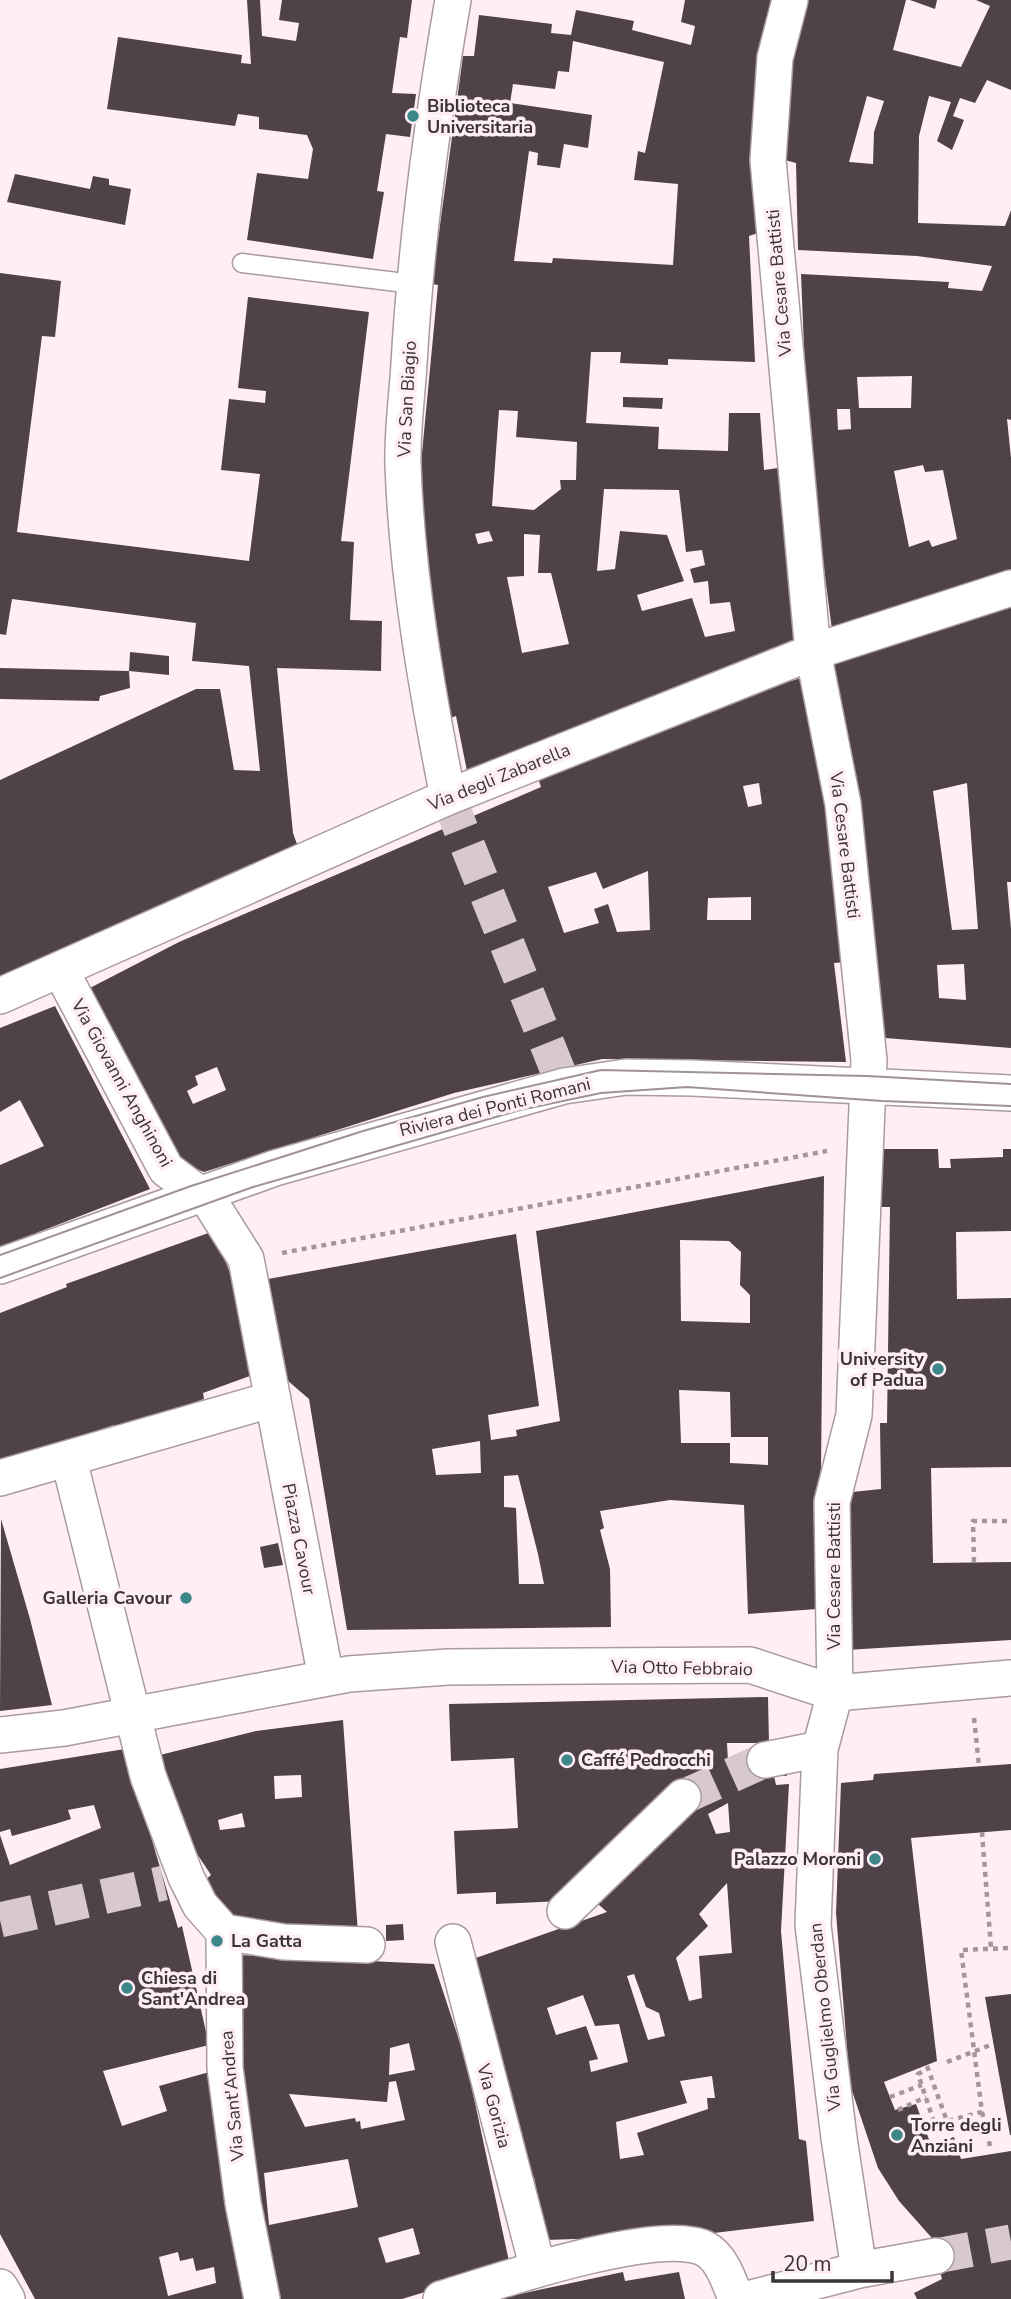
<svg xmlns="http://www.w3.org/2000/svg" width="1011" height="2299" font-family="'Nunito Sans',sans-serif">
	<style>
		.building { fill: #4f4248; fill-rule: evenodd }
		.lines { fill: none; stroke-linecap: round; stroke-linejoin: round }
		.street-tunnel { stroke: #d8c9d0; stroke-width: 35; stroke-dasharray: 35 18; stroke-linecap: butt }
		.lane-casing { stroke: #aa9aa2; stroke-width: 21 }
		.street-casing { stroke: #aa9aa2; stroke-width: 38 }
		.path { stroke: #a3979d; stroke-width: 4.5; stroke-dasharray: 5 5; stroke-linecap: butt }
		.lane { stroke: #fff; stroke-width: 18 }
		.street { stroke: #fff; stroke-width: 35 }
		.tram { stroke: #9f9399; stroke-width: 2 }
		.poi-dot { fill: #3e8788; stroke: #ffeef6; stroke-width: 2.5 }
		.labels { text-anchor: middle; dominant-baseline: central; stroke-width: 7; stroke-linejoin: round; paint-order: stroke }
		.poi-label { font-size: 18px; font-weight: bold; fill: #3b3538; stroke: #ffeef6; text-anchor: start }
		.street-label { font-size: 18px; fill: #3b3538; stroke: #ffeef6 }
	</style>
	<rect width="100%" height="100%" fill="#ffeef6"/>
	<path class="building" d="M247,0H260L262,36L296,41L299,23L279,20L282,0H412L407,38L400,37L392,93L416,94L410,137L386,134L377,191L384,192L373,259L247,240L257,173L308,179L313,149L307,135L259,129V117L238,114L235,126L107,109L118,37L242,55L241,63L251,64Z
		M685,0H778L761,232L749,236L755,362L668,359V365L620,363L621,352H591L586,423L659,427L658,449L728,451L729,413H760L764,470L778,468L801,644L467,771L456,716L450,718L418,495L438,285L432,284L463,56H474L479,15L552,24L551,33L571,35L576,10L634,21L632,30L691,45L695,26L681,22ZM573,41L664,62L645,153L638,151L634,180L678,184L673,265L553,258L552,263L514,261L529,151L538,153L537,165L560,168L564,144L588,148L592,115L510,103L513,84L555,89L558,71L569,72ZM499,410L518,411L516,437L577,442L576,480H560L561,489L534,510L492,506ZM604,489L679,490L686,552L702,550L705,565L690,569L694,583L708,581L710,604L730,602L735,631L705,637L692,598L642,611L637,595L684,581L667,535L620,531L615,569L597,571ZM489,531L493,541L478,544L475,534ZM524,534L540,535L538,573H551L569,644L522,653L507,577L524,576Z
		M805,0H906L893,50L961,67L990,6L976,0H1011V90L987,80L975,103L960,98L953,116L964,120L952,150L937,141L951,102L929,96L919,136L918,223L1005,226L1011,210V420L1007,419L1011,458V574L832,630L808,445L801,274L949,282L948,288L982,291L992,266L917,256L798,250L796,163L781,159L785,93ZM867,96L884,101L874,132L873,164L849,162ZM912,376L911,408H859L857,377ZM837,409H850L851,429L838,430ZM923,465L925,472L943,470L957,539L932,547L929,540L909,547L894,471Z
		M910,0H937L935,9Z
		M15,174L90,189L93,176L109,179V185L131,189L125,225L7,202Z
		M0,273L61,281L55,337L42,336L17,532L249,561L260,474L221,470L229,399L265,403L266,391L238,388L248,297L369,312L341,541L354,542L350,620L382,621L381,671L277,668L293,833L297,844L0,982V780L196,689H220L234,770L260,771L249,666L192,661L196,623L12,599L6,635L0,634Z
		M623,397L663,398L662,409L623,407Z
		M1011,602V882H1007L1011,929V1048L885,1038L855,801L826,666ZM967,783L978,929L952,930L933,791ZM964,964L966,1000L939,998L937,965Z
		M130,652L169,656V675L129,671L130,688L100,696L99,701L0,699V668L129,671Z
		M804,677L821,768L846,962L834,963L846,1062L602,1059L454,1093L204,1172L174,1159L86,990L179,942L541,787L538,778L765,689ZM759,783L762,804L748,807L743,786ZM648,871L650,930L617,932L608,904L594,909L599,923L564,933L548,887L596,872L603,889ZM751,897V920H707L708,898ZM217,1067L226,1090L193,1104L187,1091L198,1085L195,1076Z
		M55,1006L150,1189L0,1247V1165L44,1146L20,1100L0,1112V1028Z
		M882,1149H938L939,1168H951L950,1159L1003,1157V1149H1011V1231L956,1232L957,1299L1011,1298V1467L931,1468L933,1563L1011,1562V1640L846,1650L843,1493L881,1489L880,1423H887L890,1207H881Z
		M824,1176L821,1468L815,1523L817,1609L748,1614L744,1505L670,1500L600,1511L604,1528L600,1530L610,1569L611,1627L347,1630L309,1399L273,1368L257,1281L516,1234L539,1406L488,1415L491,1440L517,1436L516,1430L560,1421L536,1231ZM680,1240L729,1241L741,1252L740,1285L750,1295V1323L681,1321ZM679,1390L730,1392L731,1437H768V1465L730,1463V1443H681ZM480,1441L481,1473L436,1475L432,1449ZM518,1475L538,1554L544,1584H519L516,1508L504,1507V1476Z
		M214,1231L233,1281L261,1372L203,1393L204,1399L115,1430L114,1425L0,1463V1313L67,1287L66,1284Z
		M1,1519L30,1619L52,1705L0,1711Z
		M278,1543L283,1565L264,1568L260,1547Z
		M768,1697L769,1743H727L728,1762L788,1760L787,1776H774L776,1785L789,1784L781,1931L799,2139L806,2141L814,2221L697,2235L545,2240L534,2177H529L470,1960L607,1912L598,1904L691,1804L562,1901L496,1904V1892L457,1894L454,1831L518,1828L514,1758L451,1761L449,1704ZM728,1803L730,1832L716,1834L708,1814ZM727,1883L732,1953L699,1956L702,1998L689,2001L676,1958L708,1926L699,1914ZM634,1974L646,2007L659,2013L665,2036L648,2040L627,1976ZM583,1995L595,2026L619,2024L628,2062L591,2072L589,2061L598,2059L586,2026L556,2035L547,2008ZM712,2076L715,2098H707L708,2109L637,2133L644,2155L620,2159L616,2122L687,2103L680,2081Z
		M343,1720L358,1934L275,1932L222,1913L199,1886L211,1875L182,1831L156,1756L256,1731ZM301,1775L302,1797L275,1799L274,1776ZM242,1813L245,1827L220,1830L218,1820Z
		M125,1749L178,1928L182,1926L209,2045L103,2071L122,2126L167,2111L159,2086L213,2071L248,2299H35L0,2234V1835L10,1865L101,1828L94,1805L68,1810L71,1819L55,1824L12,1836L10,1829L0,1832V1769ZM178,2252L180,2261L193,2258L196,2271L214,2267L216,2283L168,2296L159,2257Z
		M1011,1764V1830L911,1838L937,2061L884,2082L895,2110L916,2104L931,2145L954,2137L961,2159L1011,2151V2299H917L914,2293L942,2279L931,2237L899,2201L878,2168L850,2085L836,1913L841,1783L873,1780L874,1774Z
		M403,1924L404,1940L386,1941V1925Z
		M238,1955L434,1964L466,2061L510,2266L402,2299H275L244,2152ZM409,2043L415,2070L389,2075L390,2048ZM396,2081L405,2120L361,2129L360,2121L356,2122L355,2118L305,2127L289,2094L387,2102L389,2082ZM348,2159L358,2207L269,2225L264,2173ZM413,2228L420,2254L386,2263L378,2238Z
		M1011,1994V2135H1010L985,1997Z
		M623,2272L625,2281L679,2272L685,2299H496Z"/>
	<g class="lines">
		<path class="street-tunnel" d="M448,797L564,1086
			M683,1797L765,1760
			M0,1920L164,1883
			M936,2256L1011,2242"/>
		<defs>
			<path id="lane" d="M242,263L413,284"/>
			<path id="street" d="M790,0L775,58L768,160L813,652L843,804L869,1060L854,1415L832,1502L835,1693L820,1749L813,1925L839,2138L859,2270
				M448,797C426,686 407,577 403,465C402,432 407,397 409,364C416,242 432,121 453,0
				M61,971L166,1169L210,1202L246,1259L326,1678
				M0,996L448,797L813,652L1011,588
				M0,1266L275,1168L564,1086L626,1077L692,1078L1011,1093
				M69,1460L148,1776L186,1877L200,1905L224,1932L225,2068L243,2203L262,2299
				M0,1478L273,1399
				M0,1735L64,1728L349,1674L448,1667L750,1665L835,1693L1011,1678
				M765,1760L820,1749
				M565,1911L683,1797
				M224,1932L284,1942L367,1945
				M453,1942L538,2269
				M0,2287L7,2299
				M441,2299C496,2282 650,2229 701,2247C721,2254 729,2281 736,2299
				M748,2299L859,2270L936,2256"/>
		</defs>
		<use href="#lane" class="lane-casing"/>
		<use href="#street" class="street-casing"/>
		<path class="path" d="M282,1253L827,1151
			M974,1562L973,1521H1011
			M974,1718L979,1766
			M982,1832L991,1948
			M947,2062L993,2044
			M927,2066L947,2121L982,2112L961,1950L1011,1948
			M922,2072L918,2074L935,2125L947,2121
			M890,2097L922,2085
			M898,2110L926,2097
			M982,2112L990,2146
			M923,2125L934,2121"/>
		<use href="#lane" class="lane"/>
		<use href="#street" class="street"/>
		<path class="tram" d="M0,1255L191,1186L363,1131L483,1097L601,1070L867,1076L1011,1084
			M0,1278L253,1187L520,1110L601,1093L687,1087L882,1101L1011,1106"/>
	</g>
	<g class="poi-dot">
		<circle cx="413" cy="116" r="7"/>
		<circle cx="938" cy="1369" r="7"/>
		<circle cx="186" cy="1598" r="7"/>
		<circle cx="567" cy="1760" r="7"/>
		<circle cx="875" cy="1859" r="7"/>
		<circle cx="217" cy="1941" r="7"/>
		<circle cx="127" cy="1988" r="7"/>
		<circle cx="897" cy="2135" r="7"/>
	</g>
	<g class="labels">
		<g class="poi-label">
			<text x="427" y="106">Biblioteca<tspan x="427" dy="21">Universitaria</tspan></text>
			<text x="924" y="1359" text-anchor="end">University<tspan x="924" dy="21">of Padua</tspan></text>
			<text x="172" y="1598" text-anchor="end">Galleria Cavour</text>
			<text x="581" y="1760">Caffé Pedrocchi</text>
			<text x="861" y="1859" text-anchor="end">Palazzo Moroni</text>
			<text x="231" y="1941">La Gatta</text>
			<text x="141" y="1978">Chiesa di<tspan x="141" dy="21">Sant'Andrea</tspan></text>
			<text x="911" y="2125">Torre degli<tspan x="911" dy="21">Anziani</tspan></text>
		</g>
		<g class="street-label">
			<text transform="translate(779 283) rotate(-95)">Via Cesare Battisti</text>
			<text transform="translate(407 399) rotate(-87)">Via San Biagio</text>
			<text transform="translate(499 777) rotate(-22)">Via degli Zabarella</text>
			<text transform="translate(845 845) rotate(83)">Via Cesare Battisti</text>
			<text transform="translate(122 1083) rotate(61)">Via Giovanni Anghinoni</text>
			<text transform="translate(495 1107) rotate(-14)">Riviera dei Ponti Romani</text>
			<text transform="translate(299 1539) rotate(79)">Piazza Cavour</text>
			<text transform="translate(834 1576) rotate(-90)">Via Cesare Battisti</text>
			<text transform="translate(682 1668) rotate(1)">Via Otto Febbraio</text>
			<text transform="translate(825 2017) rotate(-96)">Via Guglielmo Oberdan</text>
			<text transform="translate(232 2096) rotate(-95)">Via Sant'Andrea</text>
			<text transform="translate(494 2106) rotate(75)">Via Gorizia</text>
		</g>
	</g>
	<path d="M773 2271v10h119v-10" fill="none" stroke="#3b3538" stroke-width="3.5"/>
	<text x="783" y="2271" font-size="21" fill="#3b3538" stroke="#ffeef6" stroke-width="5" paint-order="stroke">20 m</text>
</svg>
